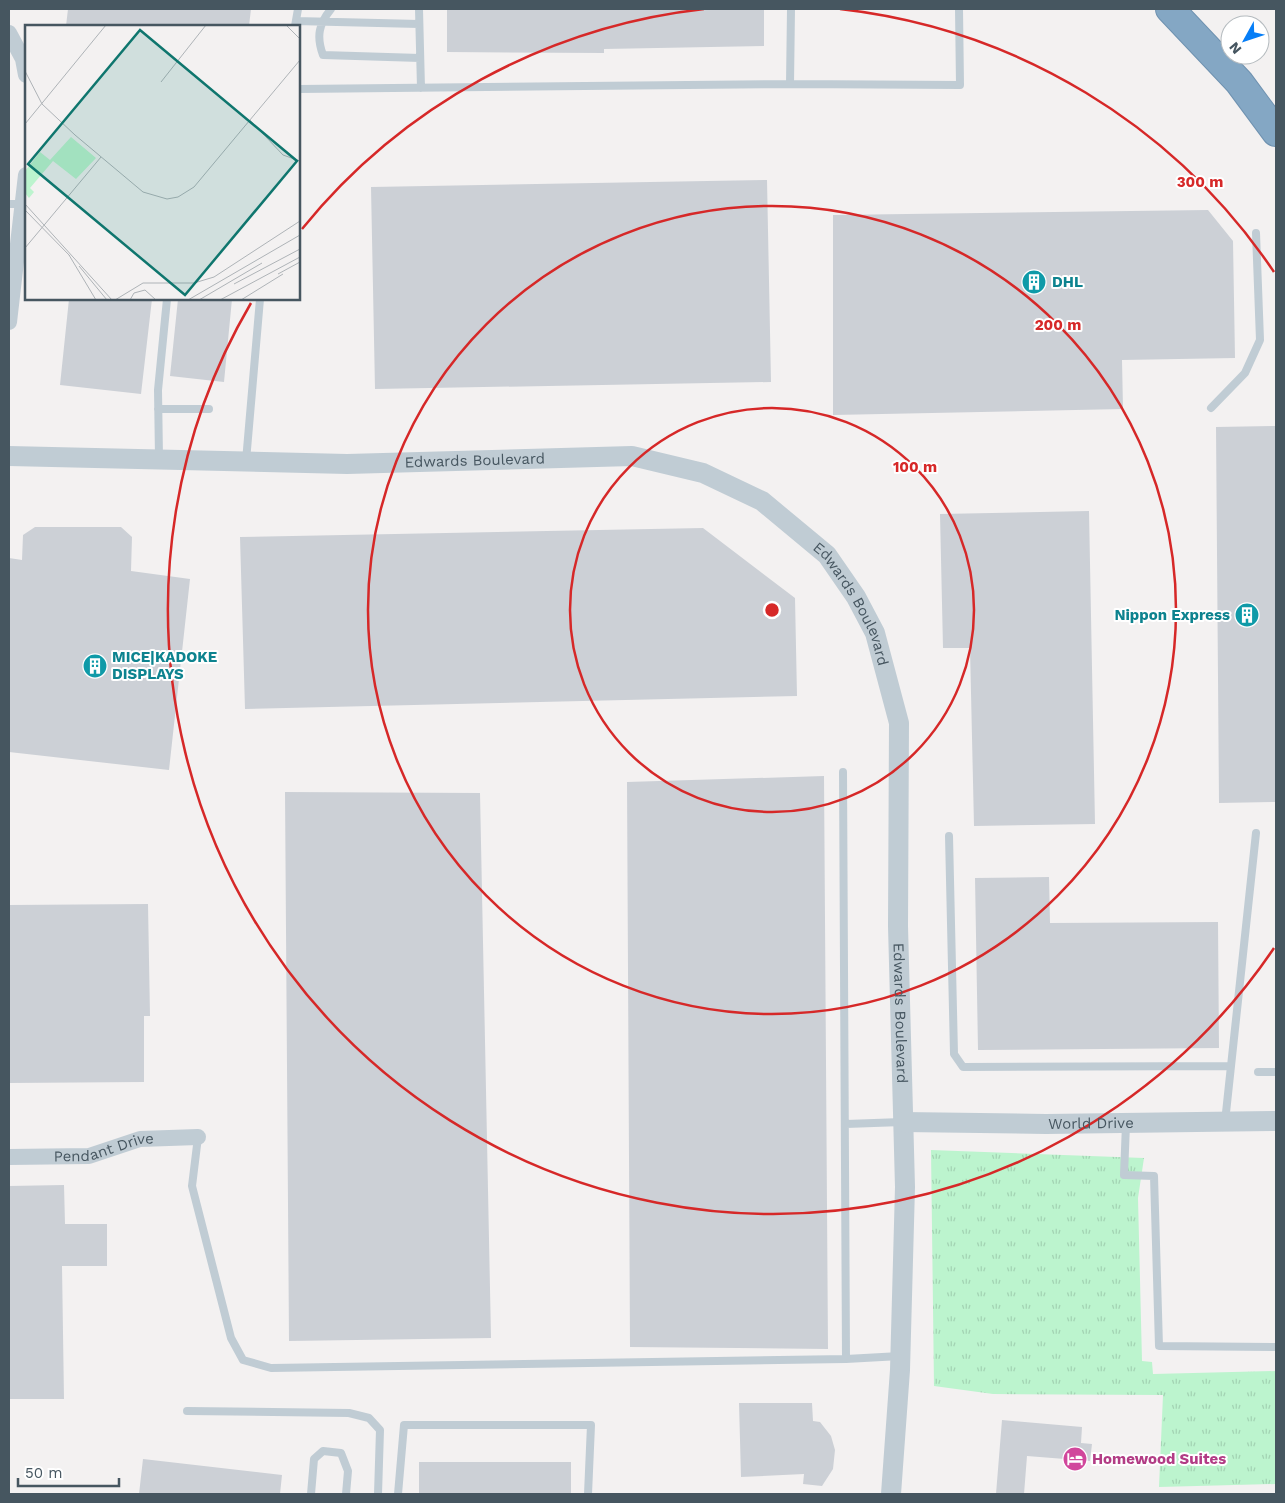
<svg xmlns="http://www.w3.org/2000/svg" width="1285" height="1503" font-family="'Work Sans',sans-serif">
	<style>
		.grass { fill: url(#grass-tufts) }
		.building { fill: #ccd0d6 }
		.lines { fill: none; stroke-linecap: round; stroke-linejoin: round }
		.motorway-casing { stroke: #6f92b0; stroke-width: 30 }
		.service { stroke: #c0ccd4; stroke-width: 8 }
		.minor { stroke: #c0ccd4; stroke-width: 16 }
		.tertiary { stroke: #c0ccd4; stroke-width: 20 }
		.motorway { stroke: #84a7c4; stroke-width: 28 }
		.ring { fill: none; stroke: #d62828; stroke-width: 2.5 }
		.labels { text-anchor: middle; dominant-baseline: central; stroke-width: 4; stroke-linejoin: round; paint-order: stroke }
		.culture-label { font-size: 15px; font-weight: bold; fill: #0d838f; stroke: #fff; text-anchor: start }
		.street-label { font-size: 15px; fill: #465660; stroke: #fff }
		.hotel-label { font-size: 15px; font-weight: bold; fill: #b23c85; stroke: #fff; text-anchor: start }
		.inset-road { fill: none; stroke: #aeb3b7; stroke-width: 1 }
		.view { fill: #0f766e; fill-opacity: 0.15; stroke: #0f766e; stroke-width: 2.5 }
		.inset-edge { fill: none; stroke: #465660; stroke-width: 2.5 }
		.centre { fill: #d62828; stroke: #fff; stroke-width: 2.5 }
		.ring-label { font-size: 15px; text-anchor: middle; font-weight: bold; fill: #d62828; stroke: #fff; stroke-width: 4; stroke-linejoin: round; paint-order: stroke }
	</style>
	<defs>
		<pattern id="grass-tufts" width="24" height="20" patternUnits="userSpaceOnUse" patternTransform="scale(1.25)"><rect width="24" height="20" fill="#bcf4ce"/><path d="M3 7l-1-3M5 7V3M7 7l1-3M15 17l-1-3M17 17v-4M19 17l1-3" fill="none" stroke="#a3d3b3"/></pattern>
	</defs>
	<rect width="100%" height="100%" fill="#f3f1f1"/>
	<path class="grass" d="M931,1150L1144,1158L1138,1198L1142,1361L1152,1362L1153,1374L1276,1371V1484L1159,1487L1163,1395L993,1394L934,1386Z"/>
	<path class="building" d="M68,9H251L249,26H66Z
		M447,9H764V46L604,49V53L447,52Z
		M767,180L771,382L375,389L371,187Z
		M1208,210L1233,241L1235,358L1122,360L1123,409L833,415V215Z
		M69,299H152L141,394L60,385Z
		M178,299H232L224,382L170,376Z
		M1276,426V802L1219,803L1216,427Z
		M1089,511L1095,824L974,826L970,648H943L940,514Z
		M35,527H121L132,537L131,571L190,579L169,770L9,752V558L22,560L23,535Z
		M703,528L795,598L797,696L245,709L240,537Z
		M824,776L828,1349L630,1347L627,782Z
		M285,792L480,793L491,1338L289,1341Z
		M1049,877L1050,923L1218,922L1219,1048L978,1050L975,878Z
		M148,904L150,1016H144V1082L9,1083V905Z
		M64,1185L65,1224H107V1266H62L64,1399H9V1186Z
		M739,1403H812L813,1421L820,1422L831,1436L835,1450L833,1469L822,1486L803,1484L804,1474L741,1477Z
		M1002,1420L1082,1427L1081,1443L1092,1444L1090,1461L1027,1456L1024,1494H996Z
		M143,1459L282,1475L280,1494H139Z
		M419,1462H571V1494H419Z"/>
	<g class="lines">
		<defs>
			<path id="motorway" d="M1170,9L1239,82L1276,132"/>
		</defs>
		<use href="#motorway" class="motorway-casing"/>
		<path class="service" d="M331,9C319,24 316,36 323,55L420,58
			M419,9L421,88
			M296,21L419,24
			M295,26L298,9
			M790,84L960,85L959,9
			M299,89L790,84L791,9
			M9,204H23
			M1211,408L1245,373L1260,340L1256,233
			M158,409H209
			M159,458L158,390L167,299
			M246,461L260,299
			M843,772L846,1359
			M949,836L954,1054L963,1067L1231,1066
			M1258,1072H1276
			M1225,1122L1256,833
			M846,1124L902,1122
			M1126,1124L1124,1175L1154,1176L1159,1346L1276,1347
			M198,1137L192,1186L231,1338L243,1360L271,1368L846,1359L900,1356
			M187,1411L349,1413L369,1418L380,1430L378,1494
			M311,1494L314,1459L323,1451L341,1453L348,1471L346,1494
			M398,1494L404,1425H591L588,1494"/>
		<g class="minor">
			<path d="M9,33L23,59L26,75"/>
			<path d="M9,322L26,175"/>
			<path id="s1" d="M9,1157L89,1156L140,1139L198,1137"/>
		</g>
		<g class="tertiary">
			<path id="s2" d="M9,456L347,464L632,456L703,473L762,501L827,555L856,597L875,633L899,723L898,926L905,1187L900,1370L891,1494"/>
			<path id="s3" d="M903,1122L1046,1124L1276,1121"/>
		</g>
		<use href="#motorway" class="motorway"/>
	</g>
	<g class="ring">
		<circle cx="772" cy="610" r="202"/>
		<circle cx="772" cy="610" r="404"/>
		<path d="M1274 948A605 605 0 0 1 251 303M302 229A605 605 0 0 1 704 9M840 9A605 605 0 0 1 1274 272"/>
	</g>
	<defs>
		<symbol id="building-disc" viewBox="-11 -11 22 22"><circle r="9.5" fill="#0f9aa8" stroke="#fff"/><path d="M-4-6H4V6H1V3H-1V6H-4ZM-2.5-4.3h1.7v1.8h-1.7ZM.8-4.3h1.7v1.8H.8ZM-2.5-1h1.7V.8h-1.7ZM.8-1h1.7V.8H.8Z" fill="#fff"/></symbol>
		<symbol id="hotel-disc" viewBox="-11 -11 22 22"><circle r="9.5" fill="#d1479c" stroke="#fff"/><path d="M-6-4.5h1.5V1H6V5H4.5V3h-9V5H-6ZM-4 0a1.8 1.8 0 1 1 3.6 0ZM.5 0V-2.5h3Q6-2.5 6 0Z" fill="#fff"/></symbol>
	</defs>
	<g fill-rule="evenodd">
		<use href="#building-disc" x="1020" y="268" width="28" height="28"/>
		<use href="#building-disc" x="1233" y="601" width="28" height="28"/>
		<use href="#building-disc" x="81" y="652" width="28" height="28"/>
		<use href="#hotel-disc" x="1061" y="1445" width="28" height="28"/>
	</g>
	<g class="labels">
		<g class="culture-label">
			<text x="1052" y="282">DHL</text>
			<text x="1230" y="615" text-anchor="end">Nippon Express</text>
			<text x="112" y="657">MICE|KADOKE<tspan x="112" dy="17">DISPLAYS</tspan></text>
		</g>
		<g class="street-label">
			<text stroke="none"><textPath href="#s2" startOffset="466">Edwards Boulevard</textPath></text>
			<text stroke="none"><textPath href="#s2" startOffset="901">Edwards Boulevard</textPath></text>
			<text stroke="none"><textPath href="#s2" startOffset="1321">Edwards Boulevard</textPath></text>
			<text stroke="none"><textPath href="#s3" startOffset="188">World Drive</textPath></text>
			<text stroke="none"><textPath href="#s1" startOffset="96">Pendant Drive</textPath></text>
		</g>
		<g class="hotel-label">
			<text x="1092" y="1459">Homewood Suites</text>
		</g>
	</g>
	<g transform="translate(25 25)">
		<rect width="275" height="275" fill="#f3f1f1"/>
		<path d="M46,112L71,133L51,154L28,136L5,163L9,167L4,173L0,168V146L15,127L25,135Z" fill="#bcf4ce"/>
		<path class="inset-road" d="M261,0L275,14M0,46L17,79L50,110L118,167L142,174L153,172L169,162L275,35M136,57L181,0M225,95L258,130L275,136M0,99L81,0M0,179L87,275M0,185L45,231M0,223L76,132M44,230L71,275M54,241L82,275M253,249L275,237M209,259L275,224M90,275L118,258H169L189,252L275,196M105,275L109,268L120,265L131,275M163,275L275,210M174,275L237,238M195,275L275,232M216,275L258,249"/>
		<path class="view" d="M115,5L272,136L160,270L3,139Z"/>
		<rect width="275" height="275" class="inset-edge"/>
	</g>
	<circle cx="772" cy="610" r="8" class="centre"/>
	<g class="ring-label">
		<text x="1200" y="187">300 m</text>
		<text x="1058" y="330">200 m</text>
		<text x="915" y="472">100 m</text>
	</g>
	<rect width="1285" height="1503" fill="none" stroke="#465660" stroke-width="20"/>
	<g transform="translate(1245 40) rotate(230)"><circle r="24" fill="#ffffff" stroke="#b5bbbf"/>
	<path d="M0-4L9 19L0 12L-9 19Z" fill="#067ef7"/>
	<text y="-8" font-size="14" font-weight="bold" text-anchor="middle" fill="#465660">N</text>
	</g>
	<path d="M18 1478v8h101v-8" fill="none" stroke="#465660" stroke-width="2.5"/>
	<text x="25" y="1478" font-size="15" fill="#465660" stroke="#ffffff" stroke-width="4" paint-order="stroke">50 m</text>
</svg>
